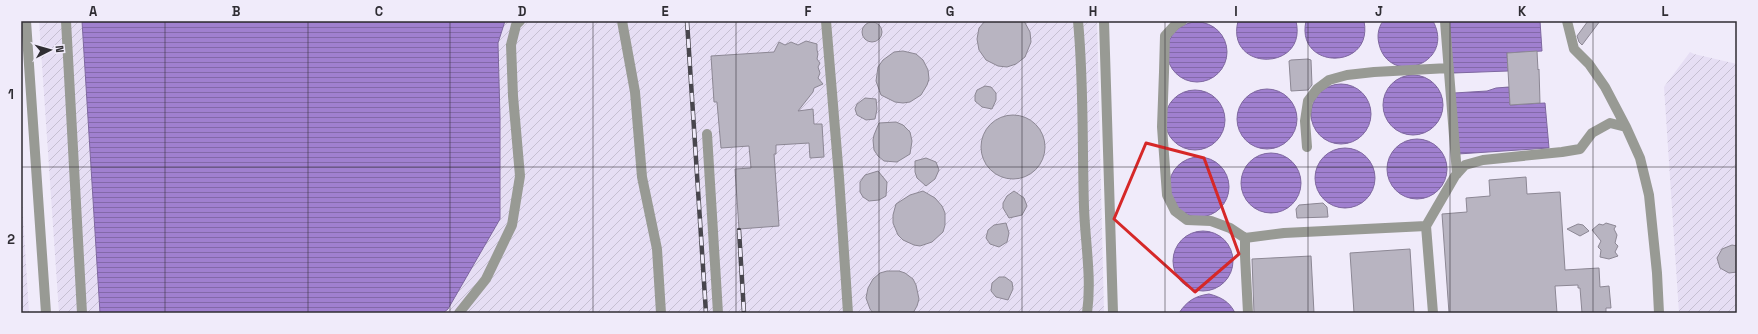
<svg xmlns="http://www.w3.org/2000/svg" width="1758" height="334" font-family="'Space Grotesk',sans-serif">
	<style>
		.industrial { fill: url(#industrial-furrows) }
		.water { fill: url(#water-rules); stroke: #7e67a0 }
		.building { fill: #b8b4c1; stroke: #8c8794 }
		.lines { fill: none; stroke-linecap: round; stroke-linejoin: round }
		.minor { stroke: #989a94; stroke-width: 10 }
		.rail-casing { stroke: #48464d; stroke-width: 4.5 }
		.rail { stroke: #f0ebfa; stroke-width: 3; stroke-dasharray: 9; stroke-linecap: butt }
		.marked { fill: none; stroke: #d62828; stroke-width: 3; stroke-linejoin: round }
		.grid { fill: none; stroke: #2f2d33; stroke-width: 1; stroke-opacity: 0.55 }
		.neatline { fill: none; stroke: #2f2d33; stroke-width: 1.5 }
		.grid-label { font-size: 13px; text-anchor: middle; font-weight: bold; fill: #2f2d33 }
	</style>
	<defs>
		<pattern id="industrial-furrows" width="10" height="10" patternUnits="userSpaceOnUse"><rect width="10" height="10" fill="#e6def4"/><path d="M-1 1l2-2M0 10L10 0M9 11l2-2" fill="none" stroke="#c6bfd2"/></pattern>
		<pattern id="water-rules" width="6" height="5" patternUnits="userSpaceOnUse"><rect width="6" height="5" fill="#a080cf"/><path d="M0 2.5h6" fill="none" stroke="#8369a9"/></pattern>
	</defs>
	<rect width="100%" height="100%" fill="#f0ebfa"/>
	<path class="industrial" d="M39,21H1097L1104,313H59Z
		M1690,52L1694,54L1737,64V313H1679L1664,87Z
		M21,183L29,313H21Z"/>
	<path class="water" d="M82,21H505L498,43L500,118V219L448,309L443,313H100Z
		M1238,21H1296C1308,72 1225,72 1238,21Z
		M1306,21H1364C1374,71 1295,70 1306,21Z
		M1383,21H1433C1456,64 1389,87 1379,44C1377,36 1378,28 1383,21Z
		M1449,21H1540L1542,51L1507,53L1508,71L1453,73Z
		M1167 52a30 30 0 1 1 60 0a30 30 0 1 1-60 0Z
		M1383 105a30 30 0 1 1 60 0a30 30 0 1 1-60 0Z
		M1311 114a30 30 0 1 1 60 0a30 30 0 1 1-60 0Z
		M1509,87L1510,105L1545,103L1549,148L1458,154L1454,93L1487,91L1496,88Z
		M1237 119a30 30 0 1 1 60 0a30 30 0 1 1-60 0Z
		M1165 120a30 30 0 1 1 60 0a30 30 0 1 1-60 0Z
		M1387 169a30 30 0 1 1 60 0a30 30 0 1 1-60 0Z
		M1315 178a30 30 0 1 1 60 0a30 30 0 1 1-60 0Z
		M1241 183a30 30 0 1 1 60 0a30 30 0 1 1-60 0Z
		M1169 187a30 30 0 1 1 60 0a30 30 0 1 1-60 0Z
		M1173 261a30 30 0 1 1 60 0a30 30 0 1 1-60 0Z
		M1209,294C1221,297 1230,302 1235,313H1179C1187,301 1195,296 1209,294Z"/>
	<path class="building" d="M985,21H1024L1030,32L1031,42L1025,57L1016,64L1007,67L998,66L986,60L979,50L977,39L979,28Z
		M1588,21H1600L1582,45L1579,42L1577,36Z
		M862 32a10 10 0 1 1 20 0a10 10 0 1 1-20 0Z
		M806,41L817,44V50L818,54L817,59L820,63L818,67L820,73L818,78L823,84L814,88L813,92L798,111L813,109L814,124H822L824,157L810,158L809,143L776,145V154H774L779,226L739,229L735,169L751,168L749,146L721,148L717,102H714L711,56L774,52L779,42L785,45L791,42L798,45Z
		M903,51L916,54L923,60L928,70L929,79L927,85L921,95L910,102L903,103L895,102L881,95L876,81L878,67L883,60L894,52Z
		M1537,51L1538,70L1539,69L1540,103L1510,105L1507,53Z
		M1308,59L1311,60L1312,85L1308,90L1291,91L1289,61L1291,60Z
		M985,86L991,87L996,93V100L992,109L982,107L975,101V95L977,90Z
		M865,98L876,99L877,109L875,119L866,120L857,115L855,109L857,104Z
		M981 147a32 32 0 1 1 64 0a32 32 0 1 1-64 0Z
		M896,122L903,125L910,132L912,141L910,154L897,162L884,161L878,156L874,150L873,140L874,135L879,123Z
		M926,158L936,162L939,170L935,179L926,186L917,178L915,172V161Z
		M878,171L887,182L886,196L879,200L869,201L863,197L860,192V182L865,175Z
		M1526,177L1527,194L1560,192L1565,270L1599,268L1600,287L1609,286L1611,308H1606V313H1582L1580,288H1578V285L1555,286L1557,313H1449L1442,214L1467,212L1466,198L1490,196L1489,180Z
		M923,191L935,198L942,206L945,213V225L943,232L932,242L920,246L914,245L903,240L898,235L893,223V215L896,204L910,195Z
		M1014,191L1024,198L1027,206L1022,215L1009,218L1003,208V203L1007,196Z
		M1323,203L1327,207L1328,217L1297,218L1296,209L1299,205Z
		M1006,223L1009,233L1007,242L999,247L990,244L986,238L988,230L994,225Z
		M1606,223L1616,226L1614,229L1617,235L1615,243L1618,246L1615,252L1618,256L1609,259L1600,257L1601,250L1598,247L1601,241L1592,230L1599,224L1603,225Z
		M1578,224L1583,225L1589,231L1580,236L1567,229Z
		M1732,245L1737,246V272L1729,273L1720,268L1717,258L1722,249Z
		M1410,249L1414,313H1354L1350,253Z
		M1311,256L1314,313H1254L1252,259Z
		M887,271H899L905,273L913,279L916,285L919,299L917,306L913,313H873L870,309L866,298L868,288L873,279L880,273Z
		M999,277H1005L1012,282L1013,289L1008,300L996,297L991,291L992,283Z"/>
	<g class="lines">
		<path class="minor" d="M26,21L46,313
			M66,21L82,313
			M622,21L635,92L642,177L657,249L661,313
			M826,21L839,177L848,313
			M1078,21C1084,83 1082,145 1084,207C1085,242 1092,278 1087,313
			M1104,21L1113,313
			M1182,21L1176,24L1165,36L1164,72L1162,127L1167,195L1175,211L1187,220L1211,221L1230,228L1245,238L1284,233L1426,226L1433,313
			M1445,21L1457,174
			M1567,21L1574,49L1589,64L1605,87L1626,127
			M707,134L718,313
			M1307,147L1305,121L1308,101L1317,89L1329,80L1347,75L1374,72L1449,68
			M1426,226L1455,176L1465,165L1483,160L1562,152L1580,149L1592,133L1610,123L1626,127L1640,158L1649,195L1657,273L1659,313
			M1245,238V256L1248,313
			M459,313L486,279L512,225L520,176L513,96L511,45L516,25L520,21"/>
		<defs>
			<path id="rail" d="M687,21L706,313
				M739,230L744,313"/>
		</defs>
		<use href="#rail" class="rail-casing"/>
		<use href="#rail" class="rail"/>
	</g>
	<path class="marked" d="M1146,143L1204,158L1239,254L1195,292L1114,219Z"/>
	<path class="grid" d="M165,21V313M308,21V313M450,21V313M593,21V313M736,21V313M879,21V313M1022,21V313M1165,21V313M1308,21V313M1450,21V313M1593,21V313M21,167H1737"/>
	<rect width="1758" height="334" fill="none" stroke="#f0ebfa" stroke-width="44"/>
	<g transform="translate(50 50) rotate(84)" stroke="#f0ebfa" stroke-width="3" paint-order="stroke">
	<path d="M0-3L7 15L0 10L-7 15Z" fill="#2f2d33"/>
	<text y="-6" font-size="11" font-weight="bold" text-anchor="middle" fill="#2f2d33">N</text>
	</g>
	<rect x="22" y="22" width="1714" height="290" class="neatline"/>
	<g class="grid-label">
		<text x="93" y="16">A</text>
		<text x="236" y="16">B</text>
		<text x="379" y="16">C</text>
		<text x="522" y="16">D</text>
		<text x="665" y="16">E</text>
		<text x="808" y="16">F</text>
		<text x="950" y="16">G</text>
		<text x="1093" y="16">H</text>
		<text x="1236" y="16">I</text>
		<text x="1379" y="16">J</text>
		<text x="1522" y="16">K</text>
		<text x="1665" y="16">L</text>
		<text x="11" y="99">1</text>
		<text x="11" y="244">2</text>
	</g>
</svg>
